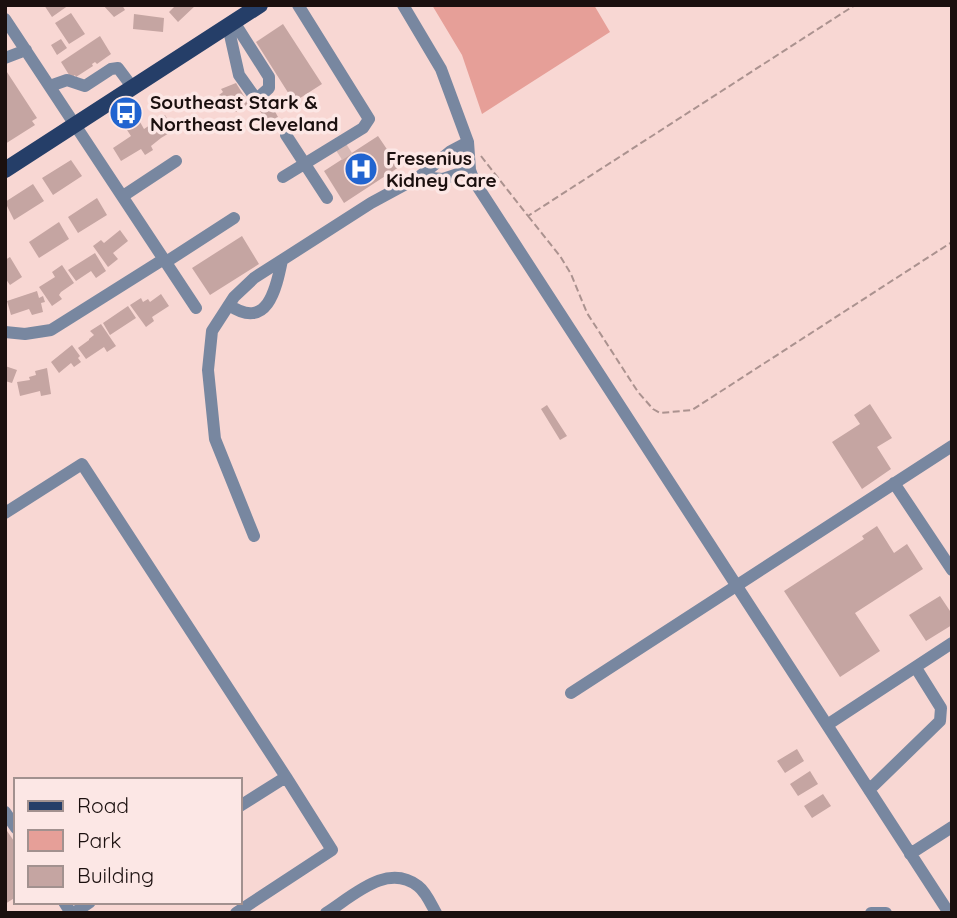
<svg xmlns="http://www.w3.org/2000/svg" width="957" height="918" font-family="Quicksand,sans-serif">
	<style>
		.green { fill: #e69f98 }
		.building { fill: #c5a5a2 }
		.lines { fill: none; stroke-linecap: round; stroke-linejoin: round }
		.minor-tunnel { stroke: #d7b9b6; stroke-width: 12; stroke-dasharray: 12 6; stroke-linecap: butt }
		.path { stroke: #ab928f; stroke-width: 2; stroke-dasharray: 7 3.5; stroke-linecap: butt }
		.minor { stroke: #7887a0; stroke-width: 12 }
		.major { stroke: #253e68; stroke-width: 16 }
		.labels { text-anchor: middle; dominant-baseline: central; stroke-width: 7; stroke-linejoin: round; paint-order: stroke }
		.poi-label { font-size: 19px; font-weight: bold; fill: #1b100f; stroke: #fce7e5; text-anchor: start }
	</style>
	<rect width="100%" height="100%" fill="#f8d7d3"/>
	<path class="green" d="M432,5H594L610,32L482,114L462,55Z"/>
	<path class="building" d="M44,5H69L52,17Z
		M103,5H122L125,10L114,17Z
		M176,5H196L178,22L169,12Z
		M71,13L85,34L69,44L55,23Z
		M134,14L164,18L163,32L133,29Z
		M283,24L322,84L294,102L256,42Z
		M100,36L111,54L97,64L95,62L92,64L93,66L76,77L75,75L71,78L61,62Z
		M61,39L67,48L57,55L51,45Z
		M5,69L37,118L32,121L35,125L5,144Z
		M236,83L249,104L236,112L234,108L229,111L219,95L223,92L221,89Z
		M271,104L278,117L268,123L260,111Z
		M165,115L174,130L161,138L151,146L153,150L145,155L141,149L121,161L113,148L131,136L127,130L140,122L144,129Z
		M378,136L399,167L344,203L324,171Z
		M71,160L82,176L53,195L42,178Z
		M33,184L44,201L14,220L5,202Z
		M97,198L107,215L78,233L68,217Z
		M59,222L69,239L39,258L29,242Z
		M120,230L128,241L113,253L118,259L108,267L93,246L101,240L104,243Z
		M242,236L259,264L210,295L192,268Z
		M95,253L106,271L96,278L91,271L76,281L68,270Z
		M10,257L22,277L10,285L5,278V260Z
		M62,265L74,283L61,292L59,295L62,299L52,306L39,287L55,277L52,272Z
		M37,291L39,298L43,296L45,302L41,303L43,312L32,315L29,309L11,315L7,301Z
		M161,294L169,306L152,317L154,321L146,327L130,305L141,298L143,302L148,299L150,302Z
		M128,306L136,318L110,335L103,323Z
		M101,324L116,346L107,352L104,347L86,359L78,348L89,340V339L94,335L90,331Z
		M72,345L80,356L78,358L81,362L74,367L71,363L59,373L51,362Z
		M5,366L17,370L12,383L5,381Z
		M47,368L51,394L41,396L40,391L20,396L17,382L30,380L29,377L36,375L35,371Z
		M870,404L892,438L877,447L891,469L862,489L832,442L860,424L854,415Z
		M547,405L567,436L560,440L541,409Z
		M877,526L894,553L907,544L923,569L855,613L880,651L840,677L784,591L864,539L862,536Z
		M940,596L952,614V625L926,641L909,615Z
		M797,749L804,761L785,773L777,761Z
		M810,771L818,784L798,796L790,784Z
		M823,794L831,806L812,818L804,806Z
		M5,828L16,844V897L5,904Z"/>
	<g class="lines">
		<path class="minor-tunnel" d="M339,155L350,148"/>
		<path class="path" d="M481,156L528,216L855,5
			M528,216L560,256L571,274L587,313L638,392L653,409L660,413L692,410L952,242"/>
		<path class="minor" d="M403,5L441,69L468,142L470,170L474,181L949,913
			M5,19L196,308
			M228,26L239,75L254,96L259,97L269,88V77L234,22
			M5,58L26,50
			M50,86L67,80L85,86L111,69L118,68L133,88
			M286,135L327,198
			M283,177L363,128L369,119L298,5
			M419,177L443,179L470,170
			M123,196L176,161
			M166,262L234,218
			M229,305C267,331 276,290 282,260
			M5,332L25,334L51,330L164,259
			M894,483L952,570
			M5,513L82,464L286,777L240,806
			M254,536L215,439L208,370L212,331L234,297L254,278L371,203L419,177L451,151L468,142
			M571,693L952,446
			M827,725L952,643
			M869,790L940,721L941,708L916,668
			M5,812L16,828
			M910,854L952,827
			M64,902L71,913
			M74,913L90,902
			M236,913L332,850L286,777
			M326,913C353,896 387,862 418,886C426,892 431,904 436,913
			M871,913H886"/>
		<path class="major" d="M5,170L260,5"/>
	</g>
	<defs>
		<symbol id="bus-disc" viewBox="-11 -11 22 22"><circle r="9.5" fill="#2164d0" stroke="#fce7e5"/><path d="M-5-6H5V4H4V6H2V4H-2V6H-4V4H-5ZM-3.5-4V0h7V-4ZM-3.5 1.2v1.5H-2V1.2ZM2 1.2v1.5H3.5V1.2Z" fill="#fff"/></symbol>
		<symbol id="hospital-disc" viewBox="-11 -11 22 22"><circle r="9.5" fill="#2164d0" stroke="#fce7e5"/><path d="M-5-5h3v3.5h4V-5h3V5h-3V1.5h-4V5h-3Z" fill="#fff"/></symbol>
	</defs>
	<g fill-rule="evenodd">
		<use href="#bus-disc" x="107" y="94" width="38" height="38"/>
		<use href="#hospital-disc" x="342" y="150" width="38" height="38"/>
	</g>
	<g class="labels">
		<g class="poi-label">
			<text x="150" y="102">Southeast Stark &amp;<tspan x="150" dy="22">Northeast Cleveland</tspan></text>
			<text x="386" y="158">Fresenius<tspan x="386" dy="22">Kidney Care</tspan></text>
		</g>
	</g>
	<rect width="957" height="918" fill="none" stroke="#1b100f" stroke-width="14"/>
	<rect x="14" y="778" width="228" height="126" fill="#fce7e5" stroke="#a2918f" stroke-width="2"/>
	<rect x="28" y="801" width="35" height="10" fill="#253e68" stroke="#a2918f" stroke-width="2"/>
	<text x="77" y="813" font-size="21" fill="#1b100f">Road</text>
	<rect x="28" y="830" width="35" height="21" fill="#e69f98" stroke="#a2918f" stroke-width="2"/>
	<text x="77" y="848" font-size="21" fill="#1b100f">Park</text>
	<rect x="28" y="866" width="35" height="21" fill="#c5a5a2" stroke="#a2918f" stroke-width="2"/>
	<text x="77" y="883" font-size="21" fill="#1b100f">Building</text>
</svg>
